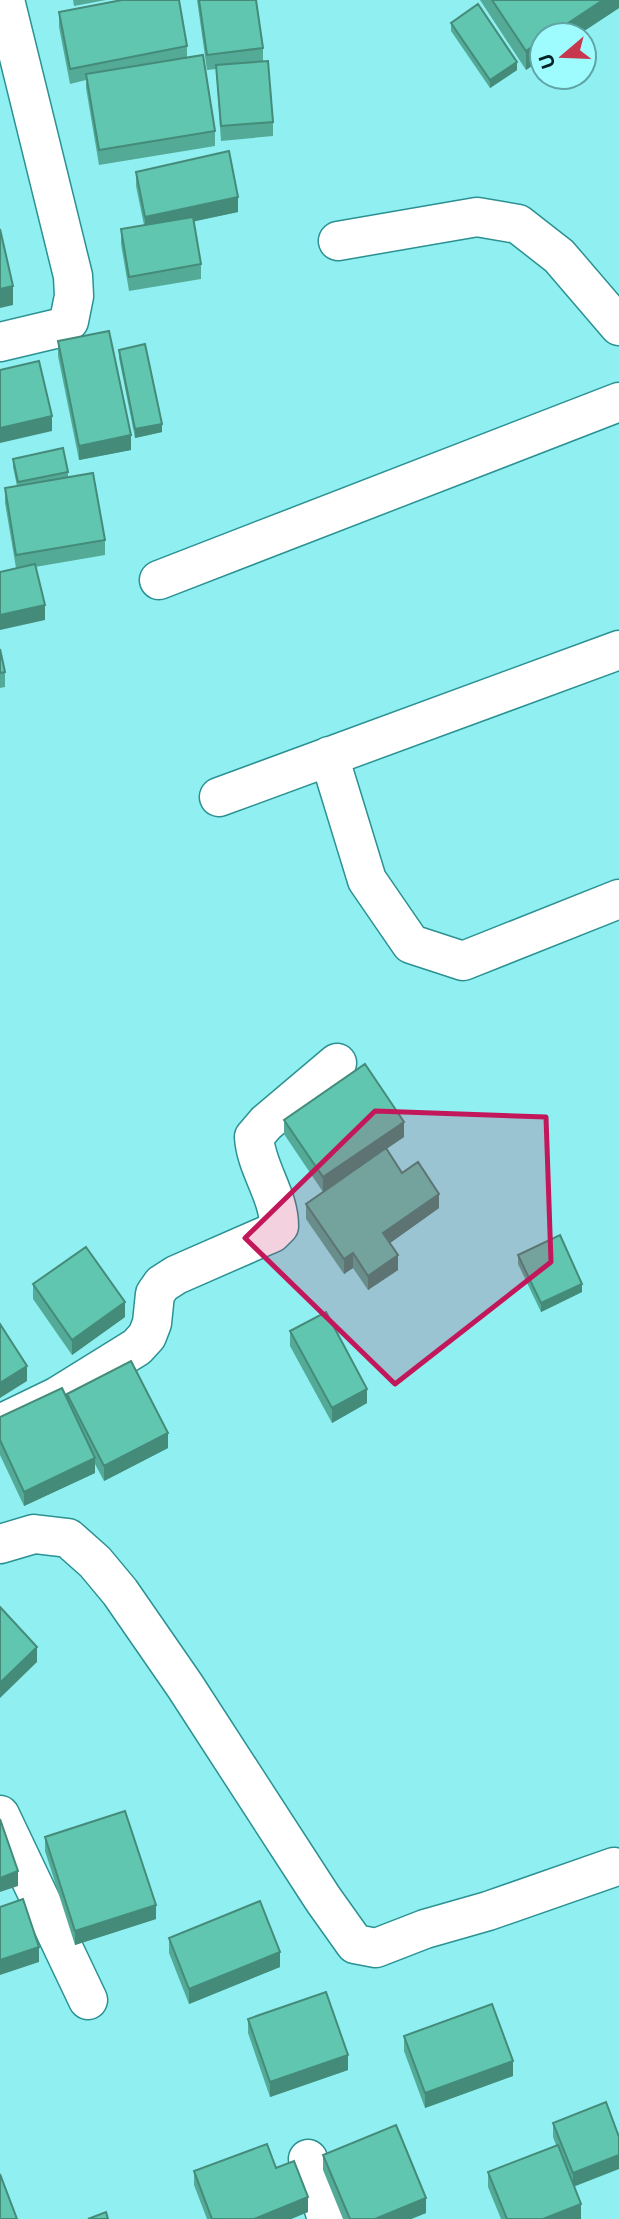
<svg xmlns="http://www.w3.org/2000/svg" width="619" height="2219" font-family="Inter,sans-serif">
	<style>
		.lines { fill: none; stroke-linecap: round; stroke-linejoin: round }
		.minor-casing { stroke: #2b9192; stroke-width: 41 }
		.minor { stroke: #fff; stroke-width: 38 }
		.wall { fill: #53aa96 }
		.shaded-wall { fill: #448b7a }
		.building { fill: #61c6af; stroke: #448b7a; stroke-width: 2 }
		.marked { fill: #c2185b; fill-opacity: 0.2; stroke: #c2185b; stroke-width: 5; stroke-linejoin: round }
	</style>
	<rect width="100%" height="100%" fill="#90eff0"/>
	<g class="lines">
		<defs>
			<path id="minor" d="M338,241L477,217L518,224L559,256L619,326
				M0,342L59,328L69,321L74,296L73,276L5,0
				M159,580L619,402
				M329,756L367,880L411,944L463,961L619,899
				M219,797L619,650
				M0,1424L58,1396L137,1347L147,1336L152,1323L155,1294L162,1284L176,1275L272,1233L279,1226C279,1195 256,1168 254,1137L266,1123L337,1063
				M0,1544L34,1534L68,1538L95,1562L120,1592L185,1686L323,1899L355,1944L376,1948L425,1929L488,1911L614,1867
				M0,1815L88,2000
				M308,2159L327,2219"/>
		</defs>
		<use href="#minor" class="minor-casing"/>
		<use href="#minor" class="minor"/>
	</g>
	<path class="wall" d="M73,0H106L74,6Z
		M197,0H256L263,48V61L273,122V136L221,141L216,69L207,70Z
		M480,0H619V8L578,35H542V59L526,70Z
		M59,12L187,46V58L215,131V146L99,165L86,88V80L70,84L59,27Z
		M451,23L517,70L490,88L451,31Z
		M136,172L238,212L194,221L201,264V279L129,291L121,244V229L144,225L136,186Z
		M58,341L131,450L79,460L58,356Z
		M119,350L162,432L135,438L119,358Z
		M13,459L68,472V477L105,540V555L35,567L45,620L16,568L5,503V488L17,486L13,467Z
		M0,649L5,672V687L0,688Z
		M284,1120L404,1137L386,1149L402,1173L439,1208L390,1243L398,1270L368,1290L353,1268L344,1274L306,1219V1204L323,1192L284,1134Z
		M518,1255L582,1292L541,1312L518,1264Z
		M33,1284L125,1317L72,1355L33,1299Z
		M290,1331L367,1403L332,1423L290,1346Z
		M67,1394L168,1448L104,1481L95,1464V1473L24,1506L0,1455V1417L67,1398Z
		M45,1837L156,1919L75,1945L45,1851Z
		M169,1938L280,1967L189,2004L169,1953Z
		M248,2019L348,2070L270,2097L248,2033Z
		M404,2036L513,2076L425,2108L404,2051Z
		M606,2102L574,2187L581,2204V2219H501L488,2187V2172L556,2145L553,2137V2123Z
		M323,2155L426,2213L411,2219H343L323,2170Z
		M276,2168L308,2212L291,2219H207L194,2185V2171Z"/>
	<path class="shaded-wall" d="M603,0H619V8L578,35H550Z
		M542,40V59L526,70V51Z
		M517,62V70L490,88V80Z
		M238,197V212L145,232V217Z
		M13,286V305L0,308V289Z
		M52,416V431L0,443V428Z
		M162,424V432L135,438V429Z
		M131,435V450L79,460V446Z
		M45,605V620L0,630V615Z
		M404,1122V1137L323,1192V1177Z
		M439,1194V1208L383,1248V1233Z
		M353,1253V1268L344,1274V1259Z
		M398,1255V1270L368,1290V1276Z
		M582,1284V1292L541,1312V1303Z
		M125,1302V1317L72,1355V1340Z
		M27,1366V1381L0,1398V1383Z
		M367,1389V1403L332,1423V1408Z
		M168,1433V1448L104,1481V1466Z
		M95,1458V1473L24,1506V1492Z
		M37,1647V1662L0,1698V1683Z
		M18,1871V1886L0,1892V1878Z
		M156,1905V1919L75,1945V1931Z
		M39,1947V1962L0,1975V1960Z
		M280,1952V1967L189,2004V1989Z
		M348,2055V2070L270,2097V2082Z
		M513,2061V2076L425,2108V2093Z
		M619,2155V2169L573,2187V2173Z
		M308,2197V2212L291,2219H254Z
		M426,2198V2213L411,2219H375Z
		M581,2204V2219H543Z"/>
	<path class="building" d="M122,0H179L187,46L70,69L59,12Z
		M199,0H256L263,48L207,55Z
		M492,0H603L550,35H542V40L526,51Z
		M478,4L517,62L490,80L451,23Z
		M203,55L215,131L99,150L86,74Z
		M268,61L273,122L221,126L216,65Z
		M229,151L238,197L145,217L136,172Z
		M193,217L201,264L129,277L121,229Z
		M0,229L13,286L0,289Z
		M109,331L131,435L79,446L58,341Z
		M145,344L162,424L135,429L119,350Z
		M39,361L52,416L0,428V370Z
		M63,448L68,472L18,482L13,459Z
		M93,473L105,540L16,555L5,488Z
		M35,564L45,605L0,615V572Z
		M0,649L5,672L0,673Z
		M365,1064L404,1122L323,1177L284,1120Z
		M386,1148L402,1173L418,1162L439,1194L383,1233L398,1255L368,1276L353,1253L344,1259L306,1204Z
		M560,1235L582,1284L541,1303L518,1255Z
		M86,1247L125,1302L72,1340L33,1284Z
		M326,1312L367,1389L332,1408L290,1331Z
		M0,1324L27,1366L0,1383Z
		M131,1361L168,1433L104,1466L67,1394Z
		M62,1388L95,1458L24,1492L0,1440V1417Z
		M0,1607L37,1647L0,1683Z
		M125,1811L156,1905L75,1931L45,1837Z
		M0,1819L18,1871L0,1878Z
		M23,1899L39,1947L0,1960V1907Z
		M260,1901L280,1952L189,1989L169,1938Z
		M326,1992L348,2055L270,2082L248,2019Z
		M492,2004L513,2061L425,2093L404,2036Z
		M606,2102L619,2137V2155L573,2173L553,2123Z
		M396,2125L426,2198L375,2219H350L323,2155Z
		M267,2144L276,2168L294,2161L308,2197L254,2219H212L194,2171Z
		M558,2145L581,2204L543,2219H507L488,2172Z
		M0,2174L17,2219H0Z
		M106,2212L108,2219H88Z"/>
	<path class="marked" d="M375,1111L546,1117L551,1262L395,1384L245,1238Z"/>
	<g transform="translate(563 56) rotate(251)"><circle r="33" fill="#9efcfe" stroke="#60a5a6" stroke-width="2"/>
	<path d="M0-5L12 26L0 18L-12 26Z" fill="#c7374d"/>
	<text y="-10" font-size="19" font-weight="bold" text-anchor="middle" fill="#032223">U</text>
	</g>
</svg>
